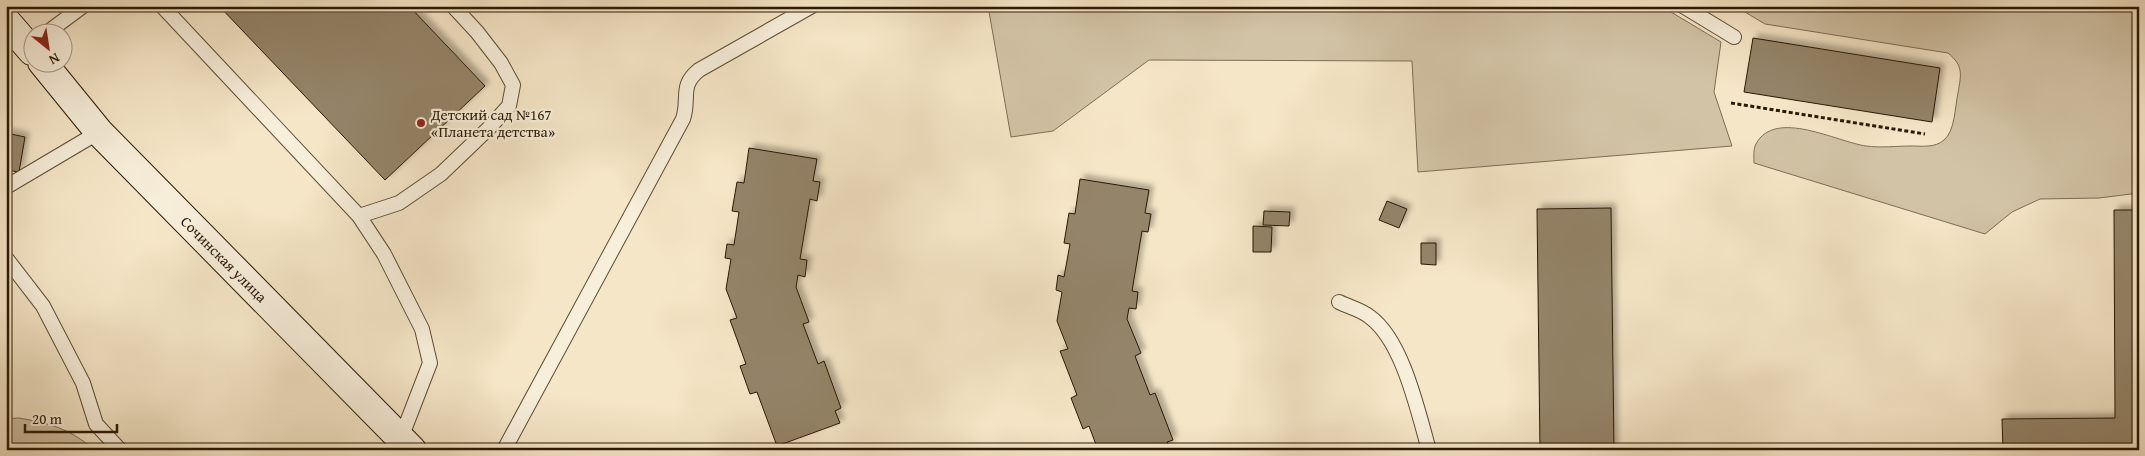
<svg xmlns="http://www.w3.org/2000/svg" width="2145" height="456" font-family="'Gentium Book Plus',serif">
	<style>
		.green { fill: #d2c3a6; stroke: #7e6e54 }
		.building { fill: #948469; stroke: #2a1903; filter: url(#shadow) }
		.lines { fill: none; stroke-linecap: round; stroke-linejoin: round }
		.lane-casing { stroke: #5d4c34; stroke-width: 16 }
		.secondary-casing { stroke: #2a1903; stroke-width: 30 }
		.path { stroke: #2a1903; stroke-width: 3; stroke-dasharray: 4 2.5; stroke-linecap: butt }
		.lane { stroke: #f8efdb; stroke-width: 14 }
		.secondary { stroke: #f8efdb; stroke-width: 28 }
		.poi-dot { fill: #8f2418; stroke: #f8efdb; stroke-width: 2 }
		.labels { text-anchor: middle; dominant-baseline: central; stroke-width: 4.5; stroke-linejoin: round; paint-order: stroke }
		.poi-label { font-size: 15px; fill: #2a1903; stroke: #f8efdb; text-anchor: start }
		.street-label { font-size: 15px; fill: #2a1903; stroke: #f8efdb }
	</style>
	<defs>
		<filter id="shadow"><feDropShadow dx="4.5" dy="-4.5" stdDeviation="2.5" flood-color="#0004"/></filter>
	</defs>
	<rect width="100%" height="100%" fill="#f5e6c7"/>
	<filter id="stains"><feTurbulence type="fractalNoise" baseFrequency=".004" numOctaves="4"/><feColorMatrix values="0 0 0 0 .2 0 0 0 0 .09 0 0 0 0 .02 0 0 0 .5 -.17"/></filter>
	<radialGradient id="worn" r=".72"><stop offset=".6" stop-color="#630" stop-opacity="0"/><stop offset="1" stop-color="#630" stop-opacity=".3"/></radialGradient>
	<path class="green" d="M988,6H1661L1721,42L1714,92L1732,146L1418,172L1412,61L1149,60L1053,131L1011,137Z
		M1735,6H2139V193L2099,198L2040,199L2012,212L1985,234L1754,163C1754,158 1753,149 1756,144C1775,108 1837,142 1866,146C1880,148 1897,146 1911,146C1923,146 1935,148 1944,140C1955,131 1955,107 1958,93C1961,75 1964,66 1948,53L1765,24Z
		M19,418C52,424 68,428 95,450H6V419Z"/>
	<path class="building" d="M219,6H409L485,86L385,180Z
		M1753,38L1940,68L1932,122L1744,92Z
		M6,133L25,137L19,172L6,170Z
		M749,148L817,159L813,181L820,182L817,201L810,199L800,259L807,260L805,277L798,275L796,287L809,322L803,324L818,364L824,361L841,408L835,411L840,423L777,446L757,392L750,394L740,366L746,364L730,320L737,318L726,289L731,259L725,258L727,244L734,245L739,212L732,211L737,182L744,183Z
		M1080,179L1149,190L1145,213L1151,214L1148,232L1142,231L1132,291L1138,292L1136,309L1129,308L1127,319L1141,353L1135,356L1150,395L1155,393L1173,440L1167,442L1170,450H1098L1089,426L1083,429L1071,398L1077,395L1060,351L1068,349L1057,321L1062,292L1056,290L1058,275L1064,277L1070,244L1064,243L1069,213L1075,214Z
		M1387,201L1407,209L1399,228L1379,220Z
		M1611,208L1614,450H1540L1537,209Z
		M2114,210H2139V450H2003L2002,419L2115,418Z
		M1264,211L1290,212L1289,226L1263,225Z
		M1253,226L1272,227L1271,252H1253Z
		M1421,243H1436V265L1421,264Z"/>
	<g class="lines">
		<defs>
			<path id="lane" d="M162,6L359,216
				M1683,6L1734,37
				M48,32L83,6
				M6,187L99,132
				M6,258L43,306L83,383L96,424L120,450
				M1339,302C1349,307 1362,310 1370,317C1403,341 1418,412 1429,450
				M401,438L430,363L422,329L384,254L359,216L399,203L441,174L488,129L509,106L513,85L501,63L477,32L453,6
				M504,450L683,119C690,98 679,86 699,70L812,6"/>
			<path id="secondary" d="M6,21L32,51
				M42,62L99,132L412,450"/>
		</defs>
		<use href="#lane" class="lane-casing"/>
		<use href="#secondary" class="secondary-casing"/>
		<path class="path" d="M1731,103L1925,134"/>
		<use href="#lane" class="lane"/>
		<use href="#secondary" class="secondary"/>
	</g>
	<circle class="poi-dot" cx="421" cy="123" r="5"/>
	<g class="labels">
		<g class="poi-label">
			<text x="431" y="114">Детский сад №167<tspan x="431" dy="17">«Планета детства»</tspan></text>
		</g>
		<g class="street-label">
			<text transform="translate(224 259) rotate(45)">Сочинская улица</text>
		</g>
	</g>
	<rect width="2145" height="456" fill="none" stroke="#f5e6c7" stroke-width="25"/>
	<rect x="8" y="8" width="2130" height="441" fill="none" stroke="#2a1903" stroke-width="2.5"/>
	<rect x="12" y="12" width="2120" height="431" fill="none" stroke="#2a1903"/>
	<g transform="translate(48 48) rotate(150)"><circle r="24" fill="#f8efdb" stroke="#a69985"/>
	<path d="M0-4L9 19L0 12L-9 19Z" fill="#8f2418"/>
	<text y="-8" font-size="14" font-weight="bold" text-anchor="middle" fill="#2a1903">N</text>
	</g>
	<path d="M25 424v8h92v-8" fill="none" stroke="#2a1903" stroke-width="2.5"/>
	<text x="32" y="424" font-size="15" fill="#2a1903" stroke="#f8efdb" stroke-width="4" paint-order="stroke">20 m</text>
	<rect width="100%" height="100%" filter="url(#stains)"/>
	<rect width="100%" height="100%" fill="url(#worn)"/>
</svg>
